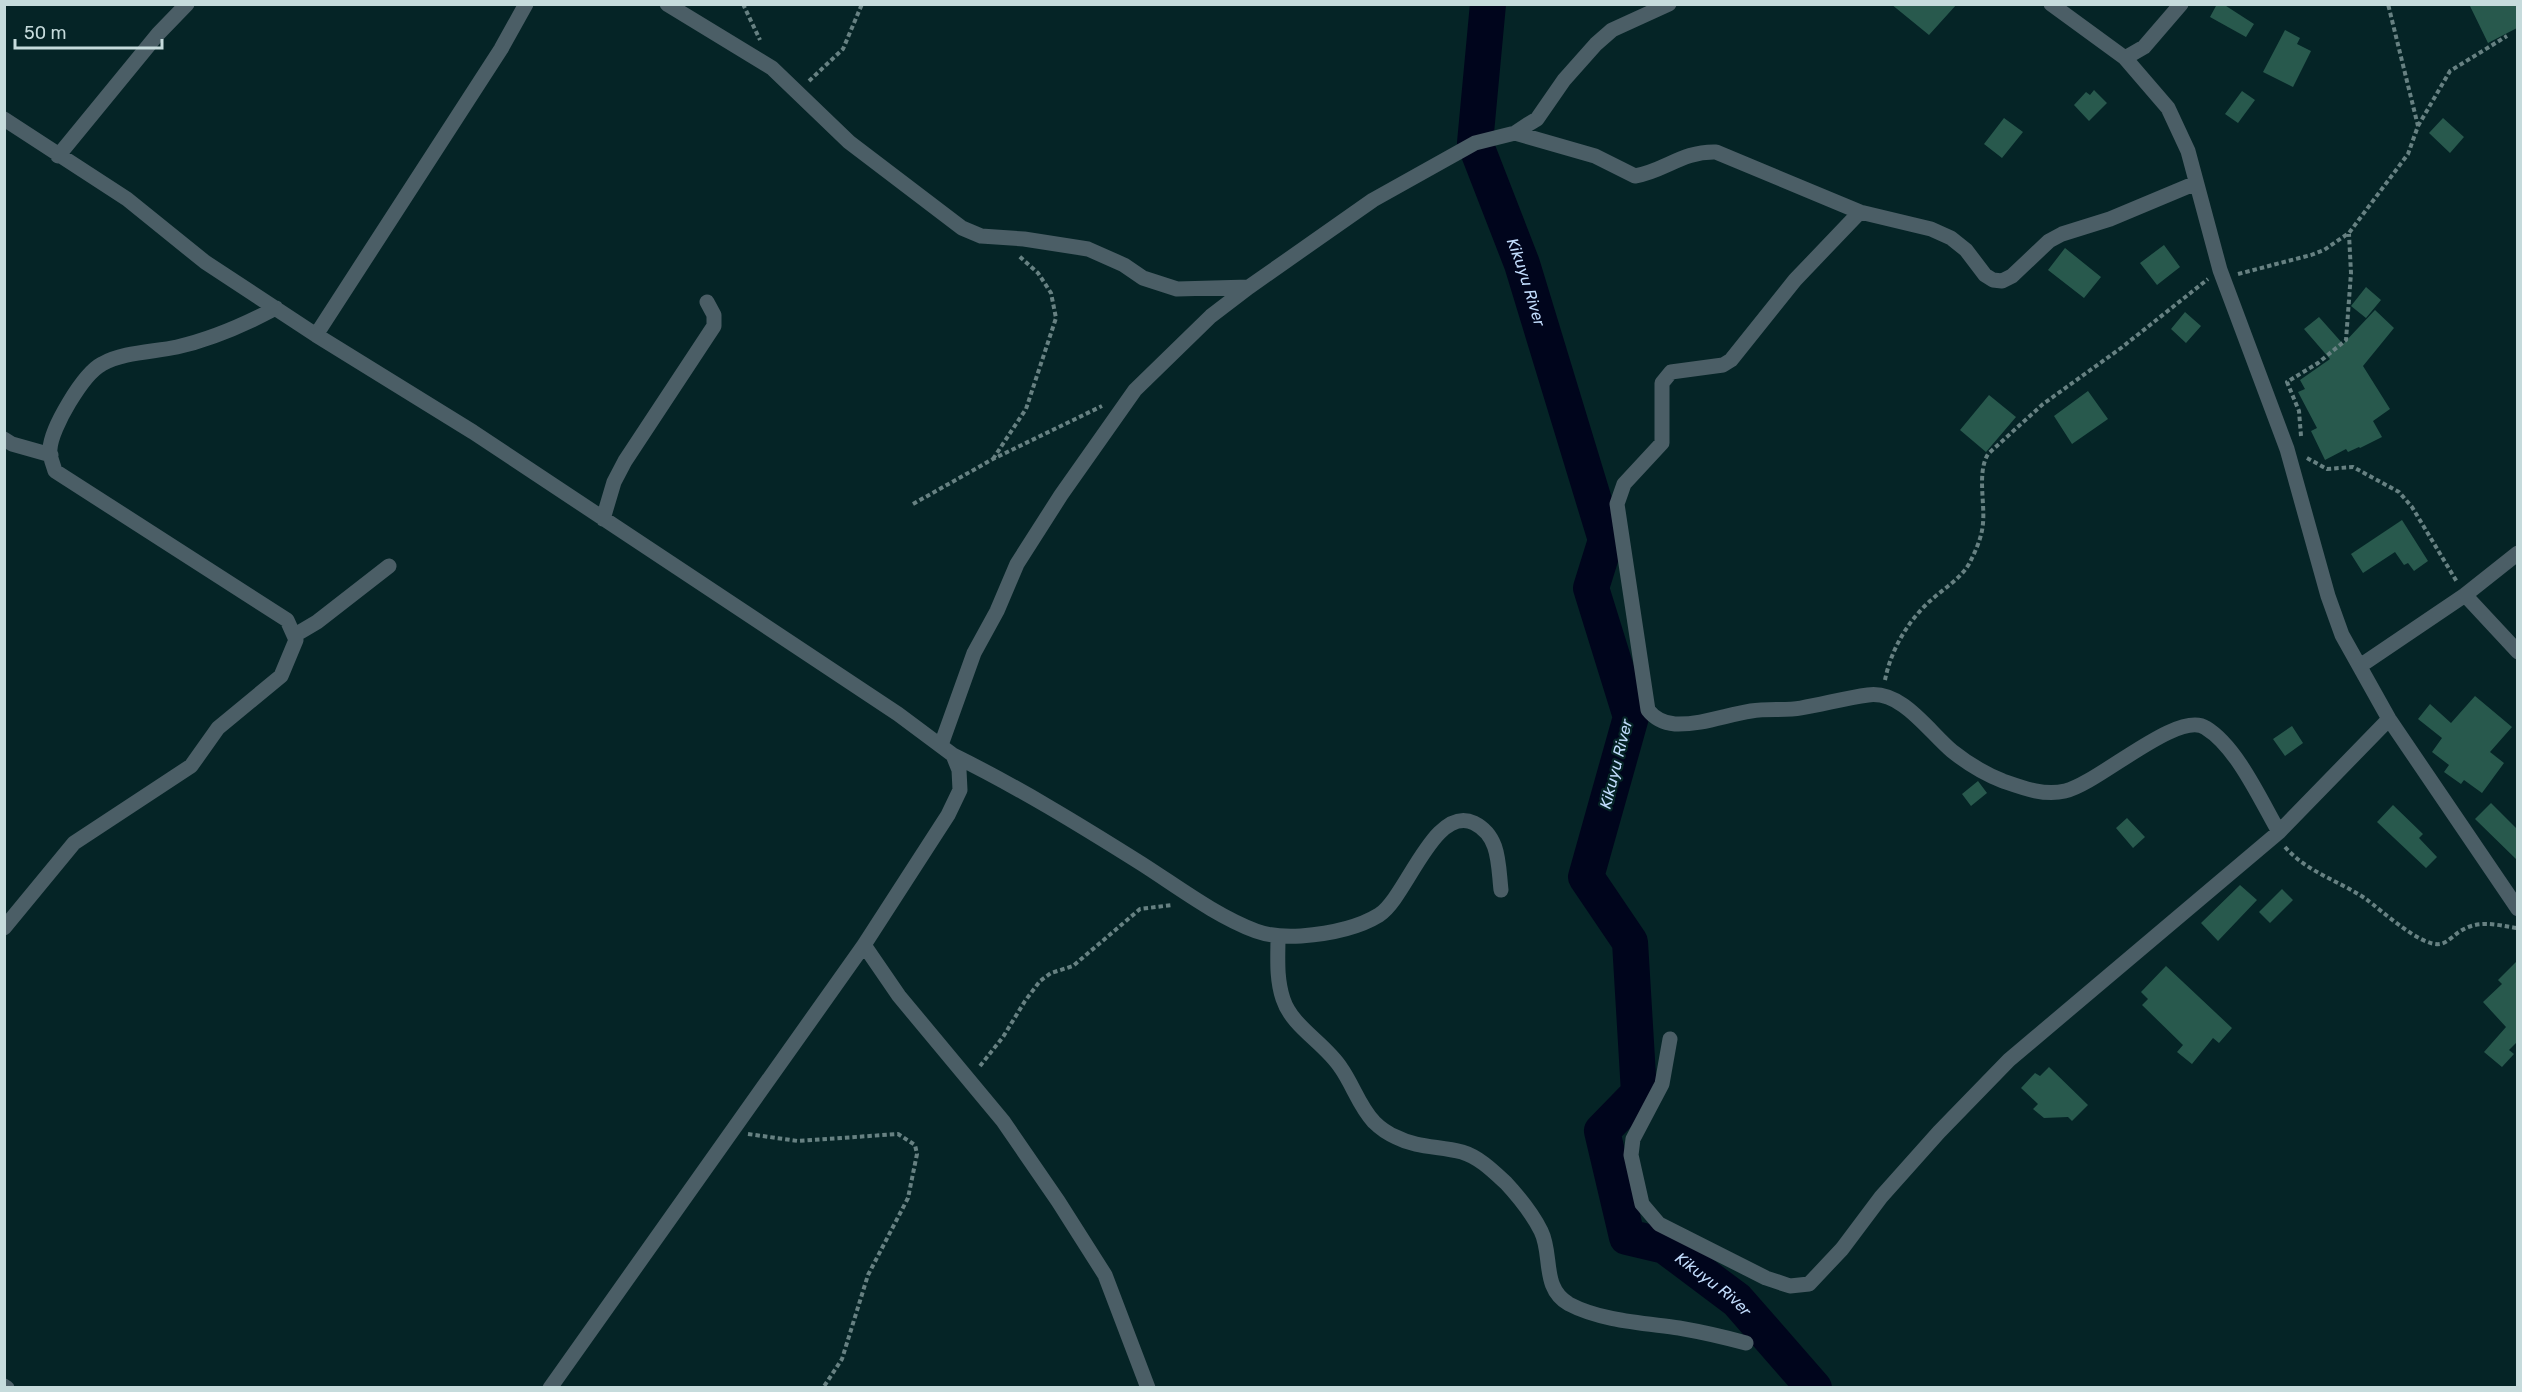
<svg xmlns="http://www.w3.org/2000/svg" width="2522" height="1392" font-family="Rubik,sans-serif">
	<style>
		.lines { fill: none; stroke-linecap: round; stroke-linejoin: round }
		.river { stroke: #00051c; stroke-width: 36 }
		.building { fill: #28594d }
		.path { stroke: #678182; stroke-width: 4; stroke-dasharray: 4.5 3; stroke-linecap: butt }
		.minor { stroke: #4b5e66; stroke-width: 15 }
		.labels { text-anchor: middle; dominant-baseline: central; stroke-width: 4.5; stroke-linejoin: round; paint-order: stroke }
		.water-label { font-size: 16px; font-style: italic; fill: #c1dcfc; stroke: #052426 }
	</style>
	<rect width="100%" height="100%" fill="#052426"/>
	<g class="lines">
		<path class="river" id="s1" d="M1488,4L1475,143L1522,264L1606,540L1591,588L1631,717L1586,877L1630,942L1639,1093L1602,1131L1627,1237L1665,1246L1737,1300L1814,1388"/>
	</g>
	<path class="building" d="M1891,4H1957L1929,35Z
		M2217,4H2223L2254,24L2246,37L2210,17Z
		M2469,4H2517V28L2488,43Z
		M2285,30L2300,38L2297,44L2311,51L2293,87L2263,72Z
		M2094,90L2107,103L2089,121L2074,105L2086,92L2090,95Z
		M2242,91L2255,100L2238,123L2225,114Z
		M2004,118L2023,132L2002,158L1984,144Z
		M2443,118L2464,137L2450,153L2429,133Z
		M2164,245L2180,267L2157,285L2140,263Z
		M2065,248L2101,277L2084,298L2048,270Z
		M2366,287L2381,300L2366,318L2351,306Z
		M2375,310L2394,328L2363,366L2390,409L2373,421L2382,437L2360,448L2359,447L2348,452L2346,449L2325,460L2311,431L2317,428L2298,392L2305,389L2300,380L2330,359L2304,329L2319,317L2343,344Z
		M2185,312L2201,326L2186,343L2171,329Z
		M2088,391L2108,419L2072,444L2054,416Z
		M1989,395L2016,417L1986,452L1960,430Z
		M2402,520L2428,561L2414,571L2408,563L2404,565L2395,552L2363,573L2351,554Z
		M2475,696L2512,727L2490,752L2504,763L2482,793L2464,780L2461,784L2444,772L2449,765L2432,752L2442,738L2418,719L2430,704L2451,723Z
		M2292,726L2303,743L2285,756L2273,739Z
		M1978,781L1987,793L1971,806L1962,794Z
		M2491,803L2517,829V860L2475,819Z
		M2393,805L2423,834L2419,838L2437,857L2426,868L2377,822Z
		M2127,818L2145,837L2133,848L2116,828Z
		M2240,885L2257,900L2218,941L2201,923Z
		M2282,889L2293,900L2270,923L2259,912Z
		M2517,961V1042L2509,1050L2514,1054L2502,1067L2484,1052L2506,1027L2483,1002L2502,984L2498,980Z
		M2166,966L2232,1028L2219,1043L2213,1038L2192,1064L2177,1052L2183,1045L2142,1005L2148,999L2141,992Z
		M2049,1067L2088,1105L2072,1121L2068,1117L2044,1118L2033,1109L2038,1104L2021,1088L2035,1073L2040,1076Z"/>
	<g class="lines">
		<path class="path" d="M743,4L760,40
			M809,81L843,49L862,4
			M2418,126L2450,71L2507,36
			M2238,274L2311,255L2324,250L2349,233L2408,154L2418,126L2388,4
			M2301,436L2299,411L2287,382L2318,363L2346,340L2351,273L2349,234
			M2307,458L2327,469L2353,467L2399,492L2412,507L2457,582
			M993,459L1026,409L1056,318L1051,293L1038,273L1018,255
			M913,504L993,459L1102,406
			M1885,680C1891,650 1907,622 1930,601C1943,589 1962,578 1970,562C1976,550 1982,537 1983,523C1985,503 1977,472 1988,454L2043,404L2121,348L2208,279
			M2285,847C2308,873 2338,880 2366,899C2381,910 2421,947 2440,944C2447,943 2453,936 2459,932C2478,919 2496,925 2517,928
			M980,1066L1003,1037L1025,1001L1040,981L1051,973L1073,966L1140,909L1172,905
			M748,1134L798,1141L898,1134L915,1145L917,1154L908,1198L868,1275L842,1359L823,1388"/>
		<path class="minor" d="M667,4L772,68L849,142L962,228L981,236L1024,239L1088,249L1124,265L1143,278L1177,289L1249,287
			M2051,4L2125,58L2168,108L2188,151L2220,270L2287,449L2328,596L2342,635L2389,719L2518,909
			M2125,58L2144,47L2181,4
			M4,119L127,199L205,262L316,335L473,432L898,714L953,755L959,770L960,790L948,815L864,945L550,1388
			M1515,133L1595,156L1635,176C1665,171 1682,151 1716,152L1860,212L1931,229L1951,238L1966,250L1985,275L1993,280L2002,281L2012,276L2049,241L2062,234L2110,219L2196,183
			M58,156L158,34L187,4
			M1860,212L1795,280L1731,360L1723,365L1671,372L1662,383V443L1624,484L1617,504L1648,710C1655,719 1663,723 1675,724C1701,725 1726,715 1751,711C1768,708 1785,711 1801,708C1824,704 1846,698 1868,695C1902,690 1929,732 1952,751C1967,763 1985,774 2003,781C2023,788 2044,796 2065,791C2098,784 2178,709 2206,728C2237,747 2261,801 2279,832
			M316,335L501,49L526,4
			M4,439L12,444L51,455
			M603,519L614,482L625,461L714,326V315L707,302
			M2465,595L2518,652
			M295,635L317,622L389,566
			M2360,666L2465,595L2518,553
			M941,745L974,653L997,611L1017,564L1061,495L1135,390L1211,316L1249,287L1373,200L1475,143L1515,133L1527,125L1537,119L1564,80L1596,44L1612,30L1669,4
			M953,755C1018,787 1080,825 1142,864C1178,887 1216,916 1256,931C1270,936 1286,937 1301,936C1326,934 1358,928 1379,915C1407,897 1434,804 1474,823C1500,836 1498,864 1501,890
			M4,928L74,843L191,766L218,728L281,676L296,640L287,620L55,471C53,464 49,455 50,449C51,428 83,374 102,364C123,352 154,352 177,347C212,339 244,325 276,308
			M1278,936C1278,957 1276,978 1283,999C1292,1027 1325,1043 1341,1068C1353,1085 1359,1106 1374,1122C1380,1128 1389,1134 1396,1137C1417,1148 1439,1146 1462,1152C1479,1157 1493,1171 1506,1183C1518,1196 1533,1215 1541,1231C1553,1255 1541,1288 1569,1304C1601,1321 1644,1323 1679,1328C1702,1332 1724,1337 1746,1343
			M864,945L899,996L1003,1121L1058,1201L1105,1275L1148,1388
			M1670,1039L1662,1084L1633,1139L1631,1155L1642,1204L1659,1224L1766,1278L1790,1286L1809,1284L1842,1249L1881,1197L1939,1132L2009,1060L2279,832L2389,719
			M4,1386L7,1388"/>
	</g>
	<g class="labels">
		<g class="water-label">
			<text stroke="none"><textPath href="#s1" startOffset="288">Kikuyu River</textPath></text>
			<text transform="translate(1616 764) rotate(-76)">Kikuyu River</text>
			<text stroke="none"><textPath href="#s1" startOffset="1402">Kikuyu River</textPath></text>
		</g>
	</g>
	<rect width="2522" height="1392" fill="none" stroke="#c6dbdc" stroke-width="12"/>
	<path d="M15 39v9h147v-9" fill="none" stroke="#c6dbdc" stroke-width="3"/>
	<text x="24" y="39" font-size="18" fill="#c6dbdc" stroke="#052426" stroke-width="4.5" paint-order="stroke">50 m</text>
</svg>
